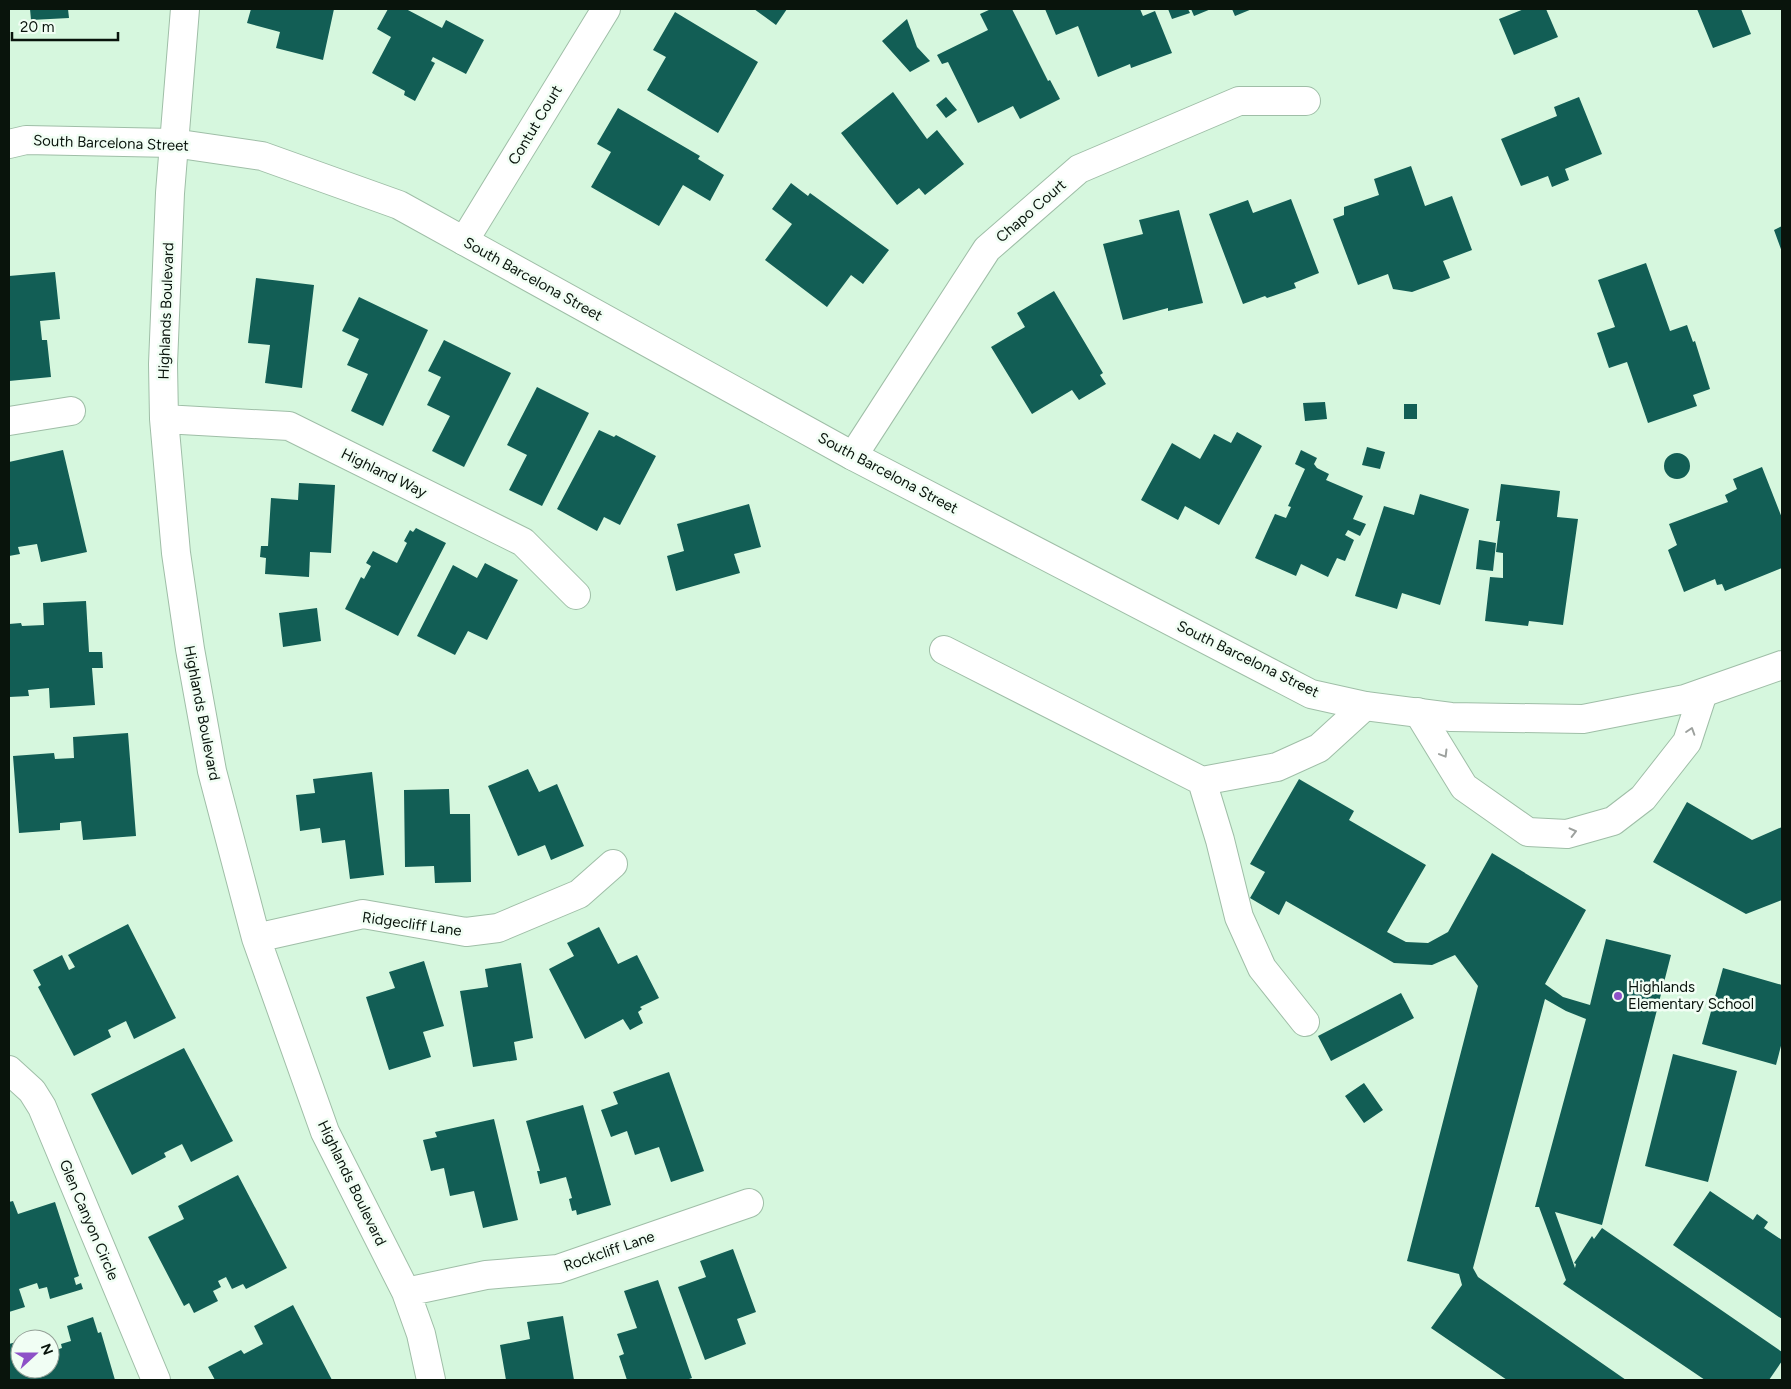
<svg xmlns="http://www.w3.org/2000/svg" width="1791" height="1389" font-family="Figtree,sans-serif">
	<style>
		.building { fill: #125e55 }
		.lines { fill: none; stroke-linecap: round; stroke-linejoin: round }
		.minor-casing { stroke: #9fbea7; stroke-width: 30 }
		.major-casing { stroke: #9fbea7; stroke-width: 30 }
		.minor { stroke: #fff; stroke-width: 28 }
		.major { stroke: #fff; stroke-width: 28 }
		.oneway { stroke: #9da19e }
		.poi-dot { fill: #8d51c7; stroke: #f1fef4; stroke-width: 2 }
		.labels { text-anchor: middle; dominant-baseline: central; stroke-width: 5; stroke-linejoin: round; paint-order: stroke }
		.street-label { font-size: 15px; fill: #09140c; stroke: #f1fef4 }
		.poi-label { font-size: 15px; fill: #09140c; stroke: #f1fef4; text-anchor: start }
	</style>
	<rect width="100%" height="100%" fill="#d6f7de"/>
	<path class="building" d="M30,9H68L69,18L31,20Z
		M251,9H334L323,60L276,48L280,32L247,23Z
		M388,9H406L442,28L446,20L484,40L466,74L433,57L431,61L435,63L415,101L404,95L405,91L372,73L391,37L377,29Z
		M754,9H787L776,25Z
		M991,9H1012L1048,81L1050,80L1060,99L1020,119L1013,106L978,123L948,62L942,64L937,55L988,30L980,14Z
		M1045,9H1140L1143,16L1155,11L1172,53L1131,68L1130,64L1098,77L1078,26L1056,35Z
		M1168,9H1188L1190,13L1172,19Z
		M1191,9H1211L1194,16Z
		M1232,9H1252L1235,16Z
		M1524,9H1546L1558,37L1514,55L1499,19Z
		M1697,9H1741L1751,34L1713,48Z
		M675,12L758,62L718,133L647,90L666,57L653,50Z
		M907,19L917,47L930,61L910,72L882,41Z
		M893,92L927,139L937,130L964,164L925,195L919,188L897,205L841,133Z
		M946,97L957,110L946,118L936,105Z
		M1579,97L1602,154L1565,169L1569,180L1552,187L1548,176L1521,186L1501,139L1557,116L1554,107Z
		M618,108L700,156L698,159L724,175L710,201L683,185L659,226L591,187L611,152L597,144Z
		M1411,166L1425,206L1452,196L1472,250L1443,261L1450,278L1412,292L1393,289L1388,274L1358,285L1333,219L1344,215V207L1379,195L1374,179Z
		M791,183L808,196L810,193L889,250L863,284L851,275L827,307L765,260L792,224L772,209Z
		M1291,199L1319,273L1294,283L1296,288L1267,298L1265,296L1243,304L1209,214L1248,200L1253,213Z
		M1179,210L1203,303L1168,311V308L1123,320L1103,244L1143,234L1139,220Z
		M1782,226V252L1774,230Z
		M1646,263L1670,331L1687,325L1693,342L1695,341L1710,389L1693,395L1697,406L1648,423L1627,362L1609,368L1597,333L1615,327L1598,280Z
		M55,272L60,319L40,321L42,340H47L51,377L9,381V276Z
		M256,278L314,285L302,388L265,383L270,345L248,343Z
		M1054,291L1103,373L1100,375L1106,384L1079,400L1072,390L1032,414L991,347L1025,327L1017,313Z
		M359,297L428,330L383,426L351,411L368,374L347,365L359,339L342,331Z
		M444,340L511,373L464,467L432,451L450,416L427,405L441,377L428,371Z
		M537,387L589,413L542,506L509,490L527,455L507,445Z
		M1325,402L1327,419L1305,421L1303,403Z
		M1404,404H1417V419H1404Z
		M599,430L614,437L616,435L656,456L620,525L604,517L597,531L557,509Z
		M1237,432L1262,446L1219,525L1185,506L1178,520L1141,500L1172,443L1200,459L1214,434L1231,443Z
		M1367,447L1385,452L1380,469L1362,465Z
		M63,450L87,552L41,562L37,544L18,547L20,554L9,556V462Z
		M1301,450L1317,458L1314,464L1317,468L1329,474L1326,480L1363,496L1353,519L1366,524L1360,536L1348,530L1345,535L1354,540L1345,561L1337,558L1328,577L1301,564L1296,576L1255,558L1275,514L1286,518L1291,507L1288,506L1305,469L1295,464Z
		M1664 466a13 13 0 1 1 26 0a13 13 0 1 1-26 0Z
		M1762,467L1782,518V568L1725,591L1722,584L1717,585L1715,579L1684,592L1668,550L1677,545L1669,524L1728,502L1725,495L1737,489L1733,479Z
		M299,483L335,485L331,553L310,552L309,577L265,574L266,558L260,557L261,546H268L271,498L298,500Z
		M1501,484L1560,491L1557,517L1578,519L1563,625L1529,621L1528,626L1485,621L1490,577L1503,578V553L1496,552L1500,521H1496Z
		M1420,494L1469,509L1440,605L1402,593L1397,609L1355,596L1384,506L1414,515Z
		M749,504L761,547L734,554L740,573L676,591L667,556L684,551L677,524Z
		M416,528L446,543L398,636L345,609L361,577L364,579L371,566L366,563L373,551L397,563L407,543L404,541L410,530L413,532Z
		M1479,540L1496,543L1493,571L1476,569Z
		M485,563L518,580L487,640L468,631L455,655L417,636L453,565L477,578Z
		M86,601L89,652H102L103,668H92L95,705L50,708L49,688L28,690L29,696L9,697V624L21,623L22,626L44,625L43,603Z
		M317,608L321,641L283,647L279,613Z
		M128,733L136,836L83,840L81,821L60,823V830L19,833L13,756L54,753L55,759L74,758L73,737Z
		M528,769L539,792L557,784L584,846L551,860L545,845L518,856L488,786Z
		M372,772L384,875L350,879L345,840L322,843L320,828L300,831L296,795L315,793L313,779Z
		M1299,779L1354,811L1349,820L1426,865L1387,932L1406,942L1428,943L1448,932L1492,853L1586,910L1545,984L1563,997L1590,1005L1606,939L1671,955L1602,1225L1555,1212L1575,1268L1576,1264L1574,1263L1592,1236L1594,1239L1602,1228L1782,1352V1361L1769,1380H1705L1563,1284L1566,1280L1539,1207H1535L1586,1019L1566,1011L1545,999L1473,1268L1478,1277L1626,1380H1507L1431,1328L1462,1285L1459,1274L1407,1261L1478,986L1455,955L1432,965L1394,963L1286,901L1279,915L1250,898L1265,872L1250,864Z
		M449,789L450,814H470L471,882L435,883L434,866L405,867L404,790Z
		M1687,802L1752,840L1782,827V900L1746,914L1653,862Z
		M128,924L176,1018L134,1039L126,1021L108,1030L111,1037L74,1056L38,987L41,985L33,970L62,955L69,970L75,967L68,955Z
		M599,927L618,964L637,955L659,998L640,1007L642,1009L638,1012L643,1023L630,1030L623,1019L585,1039L549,969L574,956L567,943Z
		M424,961L444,1026L423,1032L431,1057L389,1070L366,997L395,988L389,972Z
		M521,963L533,1038L514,1042L517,1060L473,1067L460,991L488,987L485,969Z
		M1723,968L1782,985V1042L1776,1065L1702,1044Z
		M1401,993L1414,1018L1331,1061L1318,1036Z
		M184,1048L233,1141L191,1162L182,1144L164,1153L166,1157L132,1175L91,1094Z
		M1673,1054L1737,1071L1708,1182L1645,1166Z
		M669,1072L704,1171L671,1182L659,1147L635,1155L627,1131L611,1137L601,1110L618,1104L613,1092Z
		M1364,1083L1383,1110L1364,1123L1345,1096Z
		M583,1105L611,1205L577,1215L576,1210L572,1211L569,1199L572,1198L566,1177L540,1184L537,1171H540L526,1121Z
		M494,1119L518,1220L483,1228L474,1191L450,1196L444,1168L431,1171L423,1140L437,1137L435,1132Z
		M238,1175L287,1268L246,1289L243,1284L232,1289L226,1277L218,1281L221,1287L213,1291L218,1301L194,1313L189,1303L184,1306L148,1237L184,1219L178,1206Z
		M1710,1191L1753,1220L1757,1214L1768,1222L1764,1228L1782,1240V1319L1673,1245Z
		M13,1201L18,1214L55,1202L79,1276L74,1278L76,1285L81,1283L83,1289L50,1299L47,1287L39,1289L37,1283L19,1289L25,1307L9,1312V1202Z
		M733,1249L756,1312L737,1319L746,1344L705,1360L678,1287L706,1277L700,1261Z
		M658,1280L692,1378L686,1380H627L619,1356L624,1354L617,1334L637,1328L624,1291Z
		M293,1305L332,1380H215L208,1367L241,1350L244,1354L263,1344L254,1326Z
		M563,1316L574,1380H506L500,1345L530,1339L527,1322Z
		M93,1317L98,1333L101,1332L115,1380H9V1344L20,1341V1369H50V1352L62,1348L61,1344L71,1341L67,1326Z"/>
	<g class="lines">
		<defs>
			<path id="minor" d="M185,9L170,193L163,364L164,419L176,553L190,649L212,771L256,938L325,1132L406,1292L421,1334L431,1380
				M464,241L606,9
				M164,419L289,426L523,542L576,595
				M9,421L71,411
				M853,456L987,249L1079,169L1239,101H1306
				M944,650L1202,781L1277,767L1319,748L1365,706
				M1418,712L1464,787L1528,832L1567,834L1613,821L1643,798L1687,742L1703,693
				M1202,781L1220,840L1239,917L1262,968L1305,1022
				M256,938L363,914L466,932L498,928L579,894L613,864
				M9,1070L32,1091L42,1107L156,1380
				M406,1292L486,1275L558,1269L749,1203"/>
			<path id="major" d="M9,144L26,140L173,143L262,156L399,205L853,456L1311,694L1365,706L1451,717L1583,719L1685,699L1782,665"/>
		</defs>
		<use href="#minor" class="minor-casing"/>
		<use href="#major" class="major-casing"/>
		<use href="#minor" class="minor"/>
		<use href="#major" class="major"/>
	</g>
	<defs><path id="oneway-chevron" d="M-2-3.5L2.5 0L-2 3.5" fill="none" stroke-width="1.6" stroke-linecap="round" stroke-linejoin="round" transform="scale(1.25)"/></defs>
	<g class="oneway">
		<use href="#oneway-chevron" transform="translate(1691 731) rotate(-72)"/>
		<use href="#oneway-chevron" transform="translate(1444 754) rotate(59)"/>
		<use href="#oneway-chevron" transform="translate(1573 832) rotate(-14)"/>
	</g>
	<circle class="poi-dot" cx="1618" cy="996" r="5"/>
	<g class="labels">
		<g class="street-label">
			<text transform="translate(535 125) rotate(-59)">Contut Court</text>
			<text transform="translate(111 143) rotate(2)">South Barcelona Street</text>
			<text transform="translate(1031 211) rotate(-41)">Chapo Court</text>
			<text transform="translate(533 279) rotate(29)">South Barcelona Street</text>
			<text transform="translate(166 311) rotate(-88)">Highlands Boulevard</text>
			<text transform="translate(384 473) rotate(26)">Highland Way</text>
			<text transform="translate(888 473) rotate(28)">South Barcelona Street</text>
			<text transform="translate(1248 659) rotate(26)">South Barcelona Street</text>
			<text transform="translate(202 713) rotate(79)">Highlands Boulevard</text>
			<text transform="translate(412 924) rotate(8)">Ridgecliff Lane</text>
			<text transform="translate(352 1183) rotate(64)">Highlands Boulevard</text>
			<text transform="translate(89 1220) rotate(67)">Glen Canyon Circle</text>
			<text transform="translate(609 1251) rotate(-19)">Rockcliff Lane</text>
		</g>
		<g class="poi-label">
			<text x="1628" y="987">Highlands<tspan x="1628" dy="17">Elementary School</tspan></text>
		</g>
	</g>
	<rect width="1791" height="1389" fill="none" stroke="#09140c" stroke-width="20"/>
	<g transform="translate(35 1354) rotate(69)"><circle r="24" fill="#f1fef4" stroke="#94a097"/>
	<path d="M0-4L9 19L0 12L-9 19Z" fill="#8d51c7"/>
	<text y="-8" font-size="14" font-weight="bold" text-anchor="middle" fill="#09140c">N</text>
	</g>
	<path d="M12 32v8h106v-8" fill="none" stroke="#09140c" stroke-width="2.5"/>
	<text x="20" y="32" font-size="15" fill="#09140c" stroke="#f1fef4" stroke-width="4" paint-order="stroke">20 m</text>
</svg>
